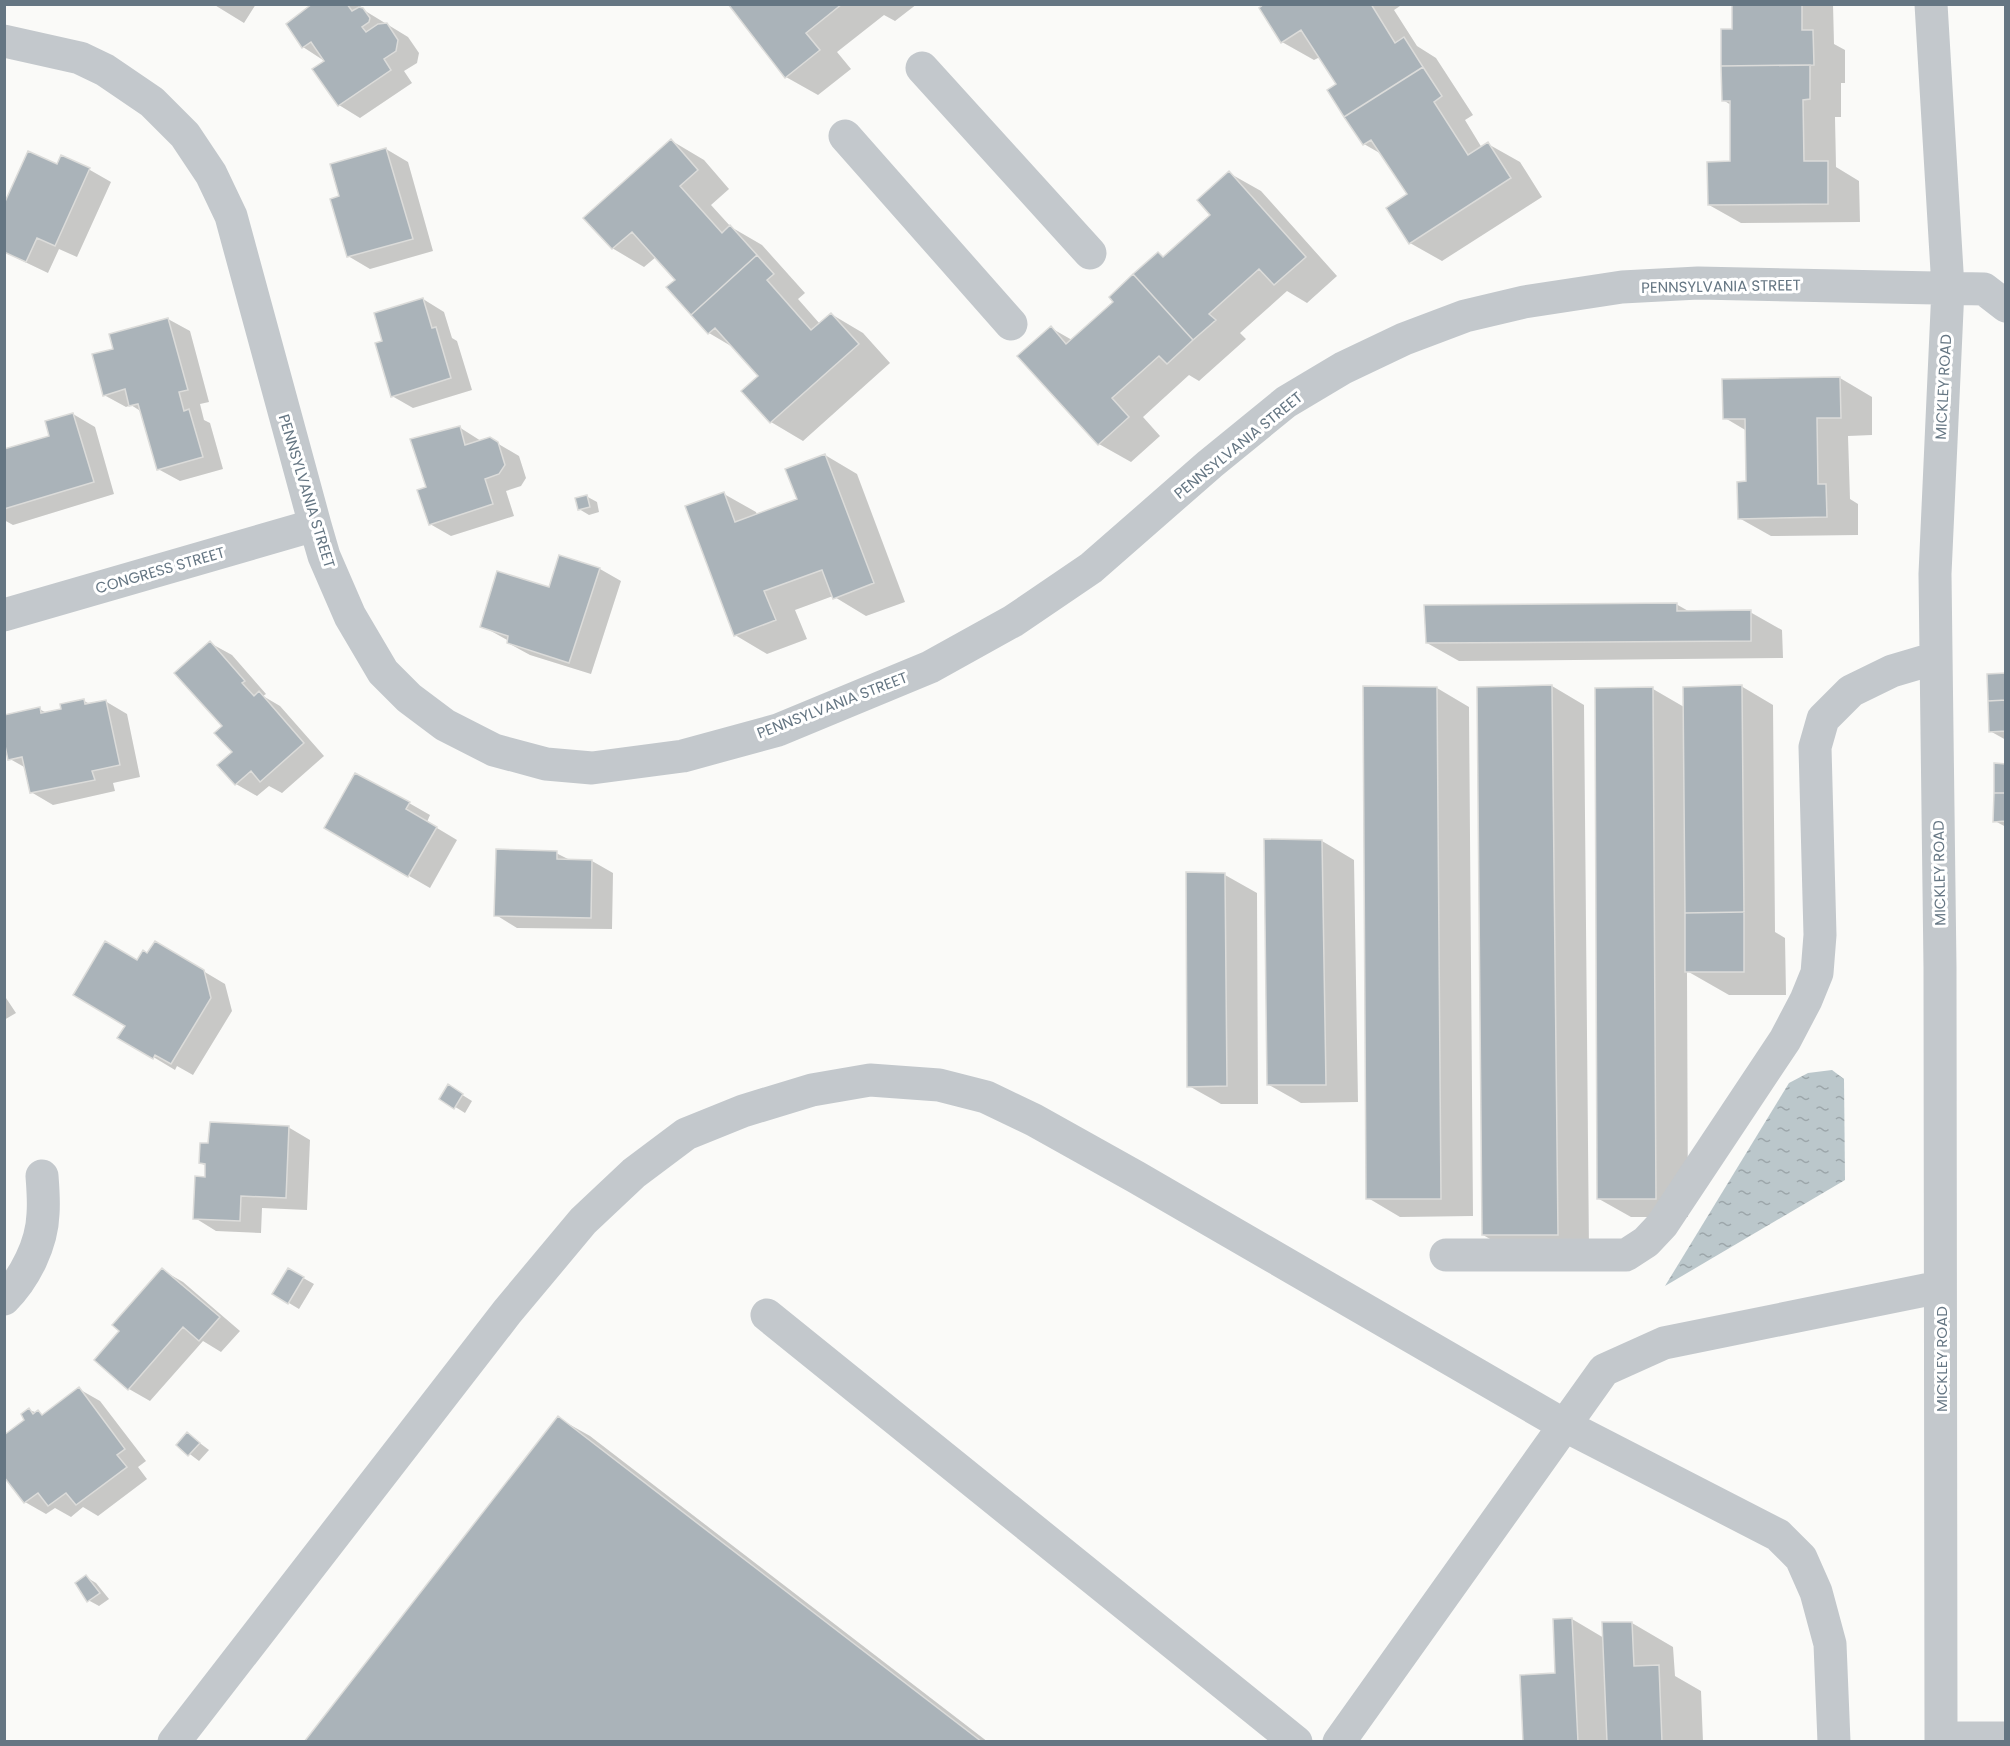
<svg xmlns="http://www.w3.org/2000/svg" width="2010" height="1746" font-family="Poppins,sans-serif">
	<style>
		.water { fill: url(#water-ripples) }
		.shadow { fill: #0003 }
		.building { fill: #aab3b9; stroke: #dcdcda; stroke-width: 1.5 }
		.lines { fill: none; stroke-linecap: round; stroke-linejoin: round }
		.minor { stroke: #c3c8cc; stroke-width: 33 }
		.labels { text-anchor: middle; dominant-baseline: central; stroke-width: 6; stroke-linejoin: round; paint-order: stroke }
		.street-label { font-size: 15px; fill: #657683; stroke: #fff }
	</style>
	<defs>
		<pattern id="water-ripples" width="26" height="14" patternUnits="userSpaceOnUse" patternTransform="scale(1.5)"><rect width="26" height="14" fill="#bbc7cb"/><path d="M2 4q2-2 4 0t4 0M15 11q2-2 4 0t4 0" fill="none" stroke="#9ca6aa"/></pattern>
	</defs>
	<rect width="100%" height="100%" fill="#fafaf8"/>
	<path class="water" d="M1832,1070L1844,1079L1845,1180L1665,1286L1789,1083L1808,1073Z"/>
	<path class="shadow" d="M213,4H256L244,23Z
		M315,4H359L362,9L408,37L419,53L417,63L404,71L412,83L360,118L339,105L314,70L326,62L303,47Z
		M730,4H917L895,21L884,15L837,52L851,69L818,95L786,77Z
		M1267,4H1403L1394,10L1417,46L1436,58L1473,115L1465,120L1482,148L1488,144L1520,162L1542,197L1442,261L1410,243L1409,194L1383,155L1364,144L1338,84L1320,57L1314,60L1282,42Z
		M1733,4H1833L1834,44L1845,50V83H1841V117H1835L1836,167L1859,181L1860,222L1741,223L1709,205L1732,163L1731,105L1723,100L1734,30Z
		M672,141L704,160L729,189L711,205L731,227L762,245L805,293L798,299L820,324L831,314L863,333L890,363L803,441L771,422L743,391L760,376L736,349L709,333L677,280L656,257L644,267L612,248Z
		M386,149L408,162L433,251L370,269L348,256L341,197Z
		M62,157L90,170L111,182L77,257L59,249L48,273L4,252Z
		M1229,173L1261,191L1337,276L1307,303L1287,291L1240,333L1246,339L1199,381L1189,375L1143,417L1160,436L1131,462L1099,444L1051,328L1072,340L1115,302L1158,254L1165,258L1212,216Z
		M423,299L444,312L452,338L457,341L472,390L413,408L392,396L384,341Z
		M168,319L190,331L209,402L200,404L204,420L210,423L223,469L180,481L158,469L142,412L131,405L126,407L104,395L115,350Z
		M1840,378L1872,397V435L1848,436L1850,499L1858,504V535L1771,536L1739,518L1748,483L1747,431L1725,418Z
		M73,414L95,427L114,494L13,525L4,520V450L51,437Z
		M459,427L481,441L490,439L519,456L526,478L521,486L506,491L514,516L451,536L430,524L428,488Z
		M825,455L857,474L905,602L866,616L833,596L795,610L807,639L767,654L735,635L724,494L756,512L757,515L799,500Z
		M586,496L597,502L599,512L589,515L579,509Z
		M600,569L621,581L591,674L530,655L508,643L509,641L482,626L550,589Z
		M1676,604L1690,612H1750L1782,630L1783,658L1459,661L1427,643Z
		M210,643L232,655L266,694L263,696L280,706L324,756L282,793L269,786L257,796L236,784L234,752L224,726Z
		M2006,674V740L1990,731Z
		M1552,686L1584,705L1589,1252L1515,1253L1483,1235Z
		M1741,686L1773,705L1775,932L1785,938L1786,995H1729L1687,971L1688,1217H1631L1599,1199L1596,690L1653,689L1684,707Z
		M1364,688H1437L1469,707L1473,1216L1400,1217L1368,1198Z
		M84,701L90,704L105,701L127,714L140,777L113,783L115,791L53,805L31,792L26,768L10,759L39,709L47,713L63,710Z
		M2006,765V827L1995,821Z
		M409,803L430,815L427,822L457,840L430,888L326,828Z
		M1322,841L1354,860L1358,1102L1301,1103L1269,1085Z
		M556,853L570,860L592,861L613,873L612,929L517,928L496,915Z
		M1225,875L1257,893L1258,1104H1221L1189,1086Z
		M156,943L225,984L232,1011L193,1075L177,1066L175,1070L120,1037L127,1026L138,962L148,955Z
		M4,995L16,1013L4,1020Z
		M448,1086L472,1101L465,1113L441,1098Z
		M288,1127L310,1140L307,1210L262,1208L261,1233L216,1231L195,1218L206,1178L207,1166L200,1163L210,1145Z
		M162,1270L183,1282L240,1331L221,1352L203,1341L150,1401L129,1389L96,1360L121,1331Z
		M289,1270L314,1284L299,1309L274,1294Z
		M79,1389L100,1401L146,1461L138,1467L147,1479L98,1516L83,1507L71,1517L55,1508L46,1514L25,1502L27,1421L29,1410L44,1415Z
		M558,1418L590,1436L988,1742H306Z
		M188,1434L209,1450L199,1461L178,1445Z
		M86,1577L96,1583L109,1599L99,1606L88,1600Z
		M1572,1619L1604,1638L1632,1623L1673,1647L1675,1676L1701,1691L1703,1742H1524L1557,1675Z"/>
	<path class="building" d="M312,4H347L352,11L359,7L363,8L370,18L369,22L362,27L366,32L378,24L387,23L398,40L396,51L384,59L391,70L338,106L312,69L324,61L311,42L302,48L286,24Z
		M728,4H842L806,33L820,50L785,78Z
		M1264,4H1371L1395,43L1404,37L1423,67L1344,117L1327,90L1336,84L1301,30L1281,43L1259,8Z
		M1732,4H1802V30H1813L1814,65L1721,66V29H1732Z
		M1810,65V99L1803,100L1804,161H1828V204L1708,205L1707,162L1730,161V101H1722L1721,66Z
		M1423,67L1442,96L1434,102L1468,155L1488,142L1511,178L1409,244L1386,208L1407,194L1371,140L1363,145L1344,117Z
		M671,139L698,170L680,186L722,233L730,225L757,255L691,315L666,287L675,280L632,232L612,249L583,218Z
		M386,148L413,239L347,257L330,199L339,196L330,164Z
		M28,151L57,164L61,155L90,168L55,246L37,238L26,262L4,252V204Z
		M1229,171L1306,257L1274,285L1259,269L1209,314L1216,320L1193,340L1133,274L1158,252L1163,257L1210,215L1197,200Z
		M757,255L774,274L767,280L811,330L831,313L859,344L770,423L741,391L758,376L715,328L708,334L691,315Z
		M1133,274L1193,340L1167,364L1159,356L1112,398L1129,417L1098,445L1017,356L1051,326L1066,344L1113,302L1109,297Z
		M423,298L432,328L436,327L451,378L391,397L375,343L382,341L374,313Z
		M168,318L188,390L179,392L184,411L189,409L203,457L157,470L138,404L129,406L125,389L103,396L92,354L113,349L109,334Z
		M1840,377L1841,418H1817L1818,484H1826L1827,517L1738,519L1737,482L1746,481L1745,419H1723L1722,379Z
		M73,413L94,482L4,509V449L49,436L45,421Z
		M460,426L465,445L490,437L498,442L505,465L499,474L485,479L493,504L429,525L417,490L426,487L410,439Z
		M825,454L874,583L833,599L822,570L764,591L776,620L734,636L685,506L724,492L735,522L797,499L785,469Z
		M587,495L590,507L578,510L575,498Z
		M559,555L600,568L569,663L507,643L508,636L480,627L497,571L549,587Z
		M1677,603V611L1751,610V641L1426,643L1424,605Z
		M210,641L245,681L242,683L254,696L259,691L304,743L260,782L251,771L235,785L217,765L232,752L214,733L222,726L174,673Z
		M2006,673V700L1988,701L1987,674Z
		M1552,685L1558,1235H1482L1477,687Z
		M1742,685L1744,912L1685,913L1683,687Z
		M1363,686L1437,687L1441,1199H1366Z
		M1653,687L1656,1199H1597L1595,688Z
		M84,699L85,704L106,700L120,765L92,771L95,780L30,793L22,757L8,760L4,741V715L40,707L41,713L61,709L60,704Z
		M2006,700V731L1989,732L1988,701Z
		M1994,763L2006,764V793H1994Z
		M355,773L410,802L406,809L437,827L408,877L324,828Z
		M1994,793H2006V821L1993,822Z
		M1264,839L1322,840L1326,1085H1267Z
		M496,849L557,851V859L592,860L591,918L494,916Z
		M1186,872L1225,873L1227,1086L1187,1087Z
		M1744,912V972H1685V913Z
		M105,941L137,960L143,950L147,953L155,941L204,970L211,998L171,1064L155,1055L153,1059L117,1038L125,1026L73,995Z
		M448,1084L463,1094L454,1109L439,1099Z
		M210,1122L289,1126L286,1198L241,1196L240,1221L193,1219L195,1176L205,1177V1164L199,1163L200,1143H208Z
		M162,1268L220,1317L199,1341L183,1327L128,1390L94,1360L119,1331L112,1325Z
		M288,1268L304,1277L288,1304L272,1294Z
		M79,1387L125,1449L117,1455L127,1467L76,1505L66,1493L48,1506L38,1493L24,1503L4,1477V1435L24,1420L21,1414L29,1408L33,1414L38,1410L42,1415Z
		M558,1416L982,1742H304Z
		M187,1432L200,1443L188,1456L176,1445Z
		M86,1575L100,1593L87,1602L75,1583Z
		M1572,1618L1578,1742H1523L1520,1675L1555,1673L1553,1619Z
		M1602,1622H1632L1634,1666L1659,1665L1662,1742H1607Z"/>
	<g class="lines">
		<path class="minor" d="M1931,4L1948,288L1935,574L1940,968L1941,1742
			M4,41L80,58L105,70L152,102L185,135L211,174L231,216L315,525L324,556L350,616L383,672L409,698L445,725L494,750L546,764L592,768L683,756L778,730L930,667L1013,621L1091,568L1210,464L1286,402L1343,368L1404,339L1465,316L1524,302L1622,287L1698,283L1984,289L2006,306
			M922,68L1090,253
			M845,136L1011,324
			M4,615L315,525
			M1446,1255H1626L1646,1242L1662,1225L1785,1040L1806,1000L1817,973L1820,935L1815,747L1823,719L1851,691L1892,671L1936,658
			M4,1299C25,1278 42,1244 43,1214C44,1201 43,1189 42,1176
			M767,1315L1296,1742
			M1941,1738H2006
			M174,1742L507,1312L583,1221L634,1173L686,1134L743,1111L812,1090L870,1080L939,1085L986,1097L1034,1120L1136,1177L1564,1425L1778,1535L1801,1558L1816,1592L1830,1644L1834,1742
			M1339,1742L1604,1370L1664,1343L1940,1287"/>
	</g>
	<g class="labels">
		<g class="street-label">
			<text transform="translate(1721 286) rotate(-1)">PENNSYLVANIA STREET</text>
			<text transform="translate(1943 387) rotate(-87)">MICKLEY ROAD</text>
			<text transform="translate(1238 445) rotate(-39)">PENNSYLVANIA STREET</text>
			<text transform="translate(307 491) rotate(73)">PENNSYLVANIA STREET</text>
			<text transform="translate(160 570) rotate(-16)">CONGRESS STREET</text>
			<text transform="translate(832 705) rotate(-21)">PENNSYLVANIA STREET</text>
			<text transform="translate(1939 873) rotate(-91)">MICKLEY ROAD</text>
			<text transform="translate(1941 1359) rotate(-90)">MICKLEY ROAD</text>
		</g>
	</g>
	<rect width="2010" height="1746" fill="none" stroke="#657683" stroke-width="12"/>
</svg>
